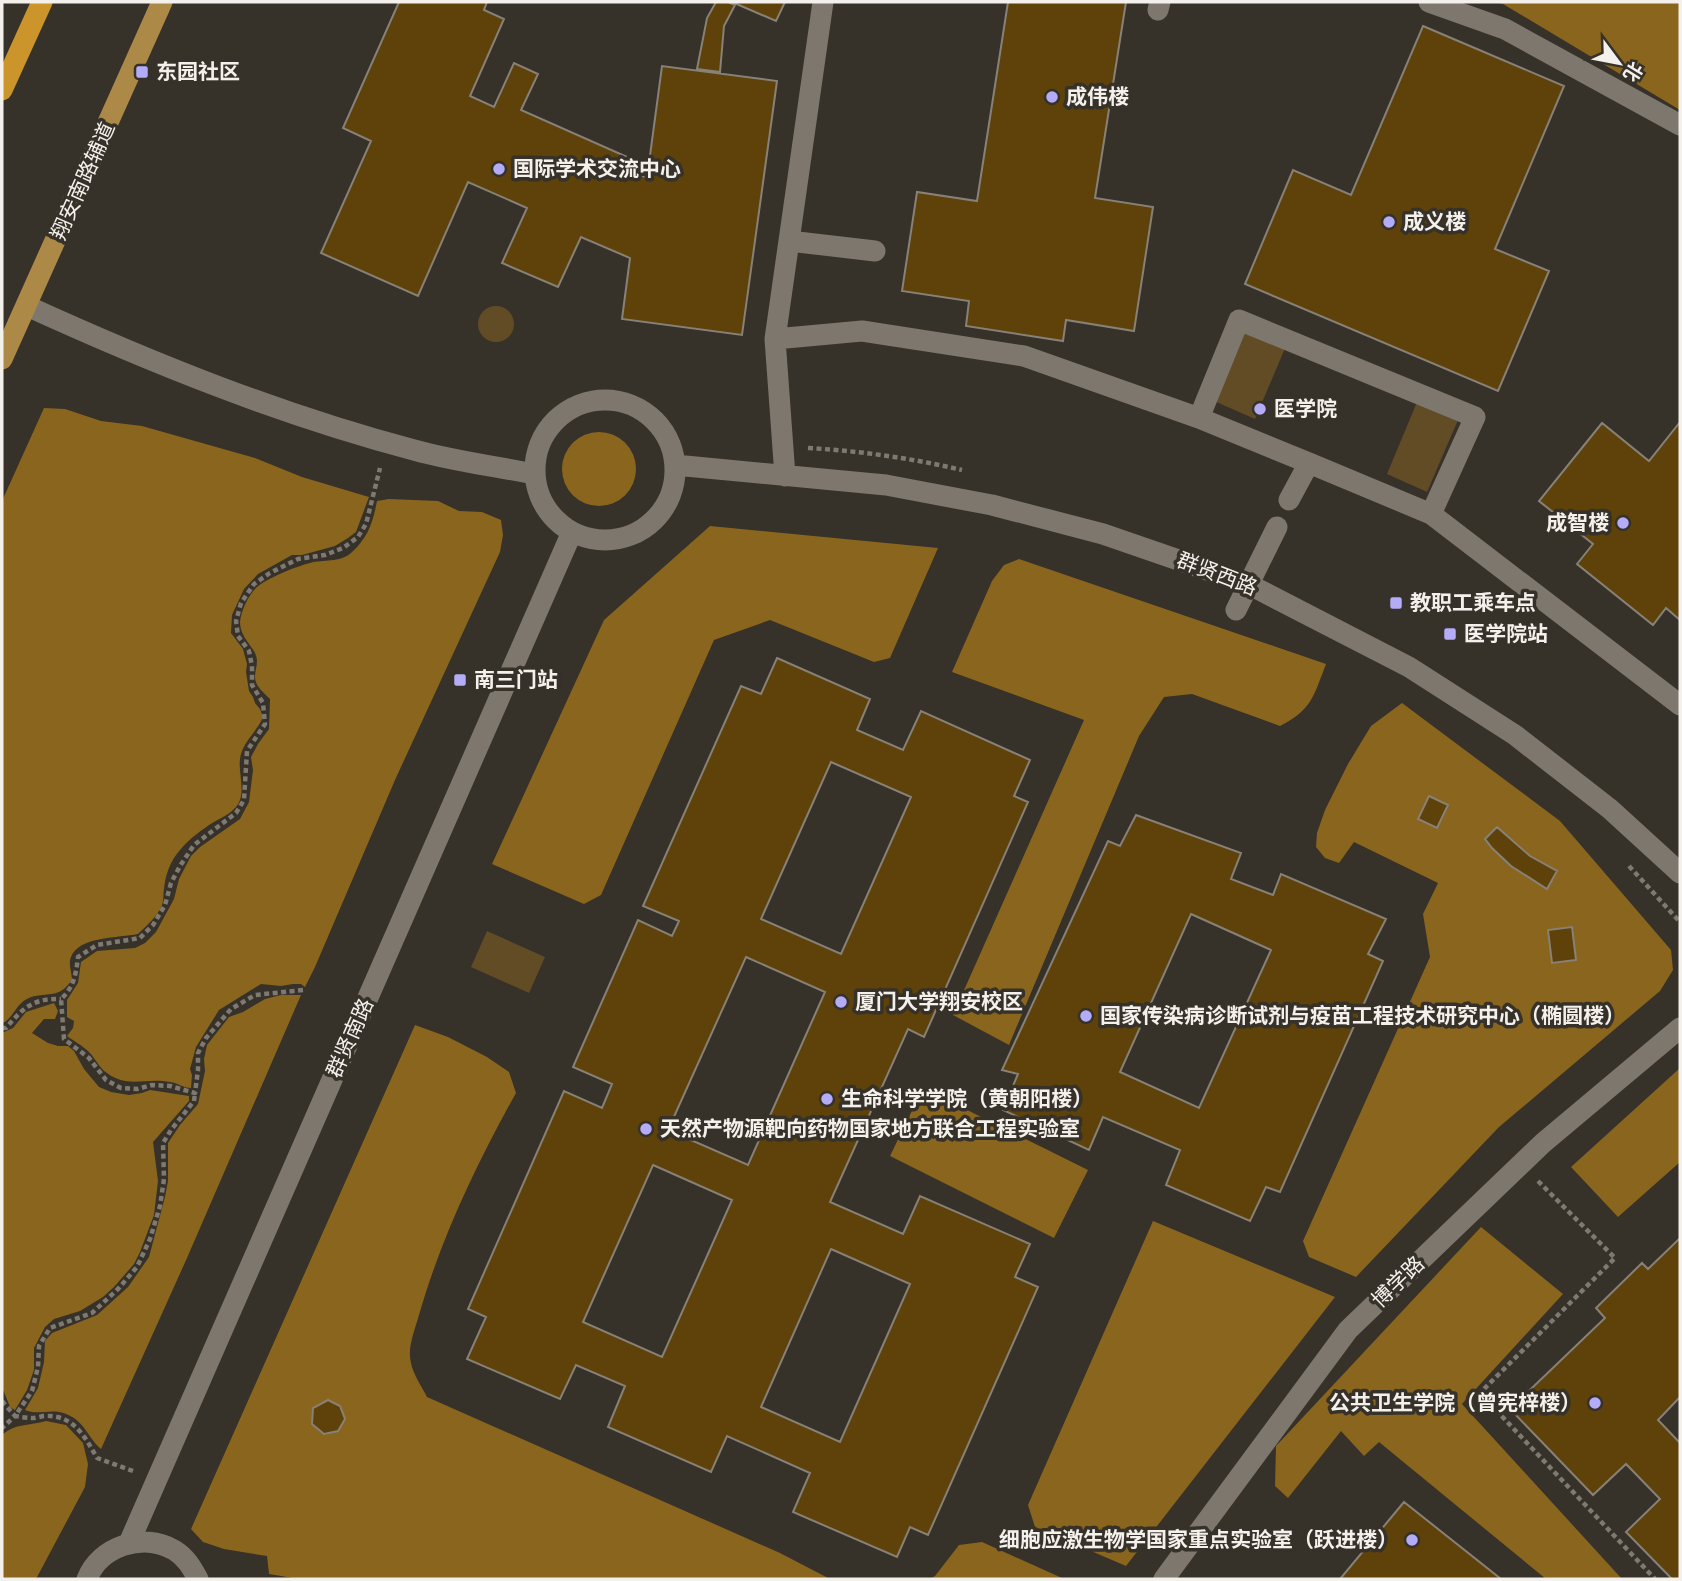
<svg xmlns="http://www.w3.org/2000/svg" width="1682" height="1581" font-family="'Nunito Sans','Noto Sans SC',sans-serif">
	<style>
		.green { fill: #614c26 }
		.forest { fill: #8a651e }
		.building { fill: #5e420a; stroke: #878177; stroke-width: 2; fill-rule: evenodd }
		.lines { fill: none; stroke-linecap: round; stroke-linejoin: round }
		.path { stroke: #7e7972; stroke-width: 4.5; stroke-dasharray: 5 3.5; stroke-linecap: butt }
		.minor { stroke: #7d776e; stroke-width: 21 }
		.major { stroke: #ac8946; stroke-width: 21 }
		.highway { stroke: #cb952c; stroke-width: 21 }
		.poi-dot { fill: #b5acf8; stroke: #363129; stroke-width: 2.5 }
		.labels { text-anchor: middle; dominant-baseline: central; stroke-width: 7; stroke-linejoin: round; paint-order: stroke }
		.poi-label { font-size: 21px; font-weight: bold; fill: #f4f0eb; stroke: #363129; text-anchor: start }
		.street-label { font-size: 21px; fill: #f4f0eb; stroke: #363129 }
	</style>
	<rect width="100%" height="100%" fill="#363129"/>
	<path class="green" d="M478 324a18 18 0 1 1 36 0a18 18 0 1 1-36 0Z
		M1245,329L1286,346L1255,419L1214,401Z
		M1417,402L1458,420L1427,492L1387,474Z
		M487,931L545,957L529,993L471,967Z"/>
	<path class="forest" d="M1495,2H1680V110L1503,4Z
		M44,408L65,409L101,421L142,426L255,458L302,477L369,497L356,532L348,538L335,546L302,555H292L258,574L244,589L232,615L231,633L243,649L247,664L246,672L249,691L253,697L255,703L260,709L263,717C257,732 242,742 240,759C238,774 247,794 236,807C226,818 216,819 205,828C193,836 182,846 174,858C168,868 165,878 164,889C163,894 164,900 162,905C158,916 146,926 138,934C119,938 79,936 71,957C68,964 72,973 72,980C69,984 64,990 59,992C50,996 36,993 25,1000C17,1005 13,1016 5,1022H2V501Z
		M562 469a37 37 0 1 1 74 0a37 37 0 1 1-74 0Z
		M389,499L438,501L459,511L482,512L501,520L503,535L500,552L395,780L315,967L305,987L301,984H293L281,986L261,984L219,1010L196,1047L190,1069L192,1075L191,1088C183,1088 178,1083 170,1082C146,1077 128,1089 107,1073C99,1068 96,1059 89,1052C83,1046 74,1041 67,1036L73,1028L74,1021L67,1017V1000L78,983L81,962L97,951L135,948L145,943L156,932L174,899L179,879L191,856L200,847L240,819L249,802L253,770L251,757L258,744L269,729L270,699C264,693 255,686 255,677C255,667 260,662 254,651C248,642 240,634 240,622C241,611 248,596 256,588C265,579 297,566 310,563C324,559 339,563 351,553C368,538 373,522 377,501Z
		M710,526L938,548L890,658L874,662L770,620L714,640L601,895L584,904L492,864L604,620Z
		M1019,559L1326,664C1314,695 1312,710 1280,726L1192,694L1164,697L1139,736L1009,1045L953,1015L1084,720L952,672L992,581L1004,565Z
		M1402,703L1560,821L1671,950L1673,970L1660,991L1499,1127L1356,1277L1309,1257L1303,1241L1430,957L1423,914L1438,883L1354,842L1339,863L1325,858L1316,847L1317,833L1325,810L1348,764L1371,726Z
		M281,995H301L187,1258L101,1449C86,1436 84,1417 59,1412C48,1410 35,1415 25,1410L38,1388L44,1362L45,1341L52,1333L97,1315L128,1287L149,1257L165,1197L168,1181V1143L180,1125L198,1104L205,1071L204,1059L207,1045L229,1017L243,1012L265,999Z
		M54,1003L58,1011L55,1019H44L32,1033L48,1043L58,1046H68L74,1051L84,1069L99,1087L111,1092L129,1095L142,1093L150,1090L189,1096V1101L153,1142L158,1181L154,1215L140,1252L134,1264L114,1287L103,1297L80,1311L54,1319L45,1327L34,1348V1370L27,1390L15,1410L10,1407L2,1387V1033L13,1028L26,1012Z
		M415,1025L448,1037L487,1057L509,1072L516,1093C477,1163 441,1238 419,1315C415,1330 407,1347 411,1363C413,1374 422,1387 427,1397L780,1553L830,1579H299L269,1574L267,1556L224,1549L203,1542L191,1529Z
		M1680,1068V1162L1618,1217L1571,1167Z
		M923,1088L1088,1170L1054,1238L890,1156Z
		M1153,1221L1335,1297L1126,1566L1035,1527L1028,1505Z
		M1481,1227L1563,1294L1462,1404L1622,1579H1546L1379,1442L1364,1456L1341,1431L1288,1498L1275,1486L1276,1446Z
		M46,1421L66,1425L83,1443L88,1464L85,1487L36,1579H2V1435C15,1423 30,1426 46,1421Z
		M982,1542L1062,1578L1064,1579H930L935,1576L959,1545Z"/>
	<path class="building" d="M399,2H487L484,10L504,19L470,96L494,107L514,63L538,74L521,110L643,164L638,174L647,178L662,66L777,81L742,335L622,319L630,258L581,237L558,287L502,263L527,208L468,182L418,296L321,253L371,141L343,128Z
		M716,2H728L735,5L724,26L720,72L697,69L707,18Z
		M732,2H785L776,21Z
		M1008,2H1126L1095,198L1153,207L1134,331L1066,320L1063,341L966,326L969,301L902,291L917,192L977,201Z
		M1423,26L1564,86L1495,249L1549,271L1498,391L1245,284L1293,170L1351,195Z
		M1680,422V620L1666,608L1653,625L1577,564L1593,544L1539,501L1602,423L1649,461Z
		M777,658L870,699L857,730L903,750L921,711L1030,760L1014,796L1028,802L924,1037L908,1029L830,1202L903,1234L920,1196L1030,1244L1015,1277L1038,1287L928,1535L910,1527L897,1557L793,1512L810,1473L727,1436L711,1472L608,1427L625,1386L576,1365L560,1399L467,1359L486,1317L468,1309L564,1091L602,1108L612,1084L573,1067L638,920L672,936L679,921L643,906L741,686L761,694ZM831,762L911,797L841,954L761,919ZM746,957L825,992L748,1165L668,1130ZM653,1165L732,1200L662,1357L583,1322ZM831,1249L910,1284L840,1442L761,1407Z
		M1429,796L1448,805L1437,828L1418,819Z
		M1136,815L1241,853L1231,879L1273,895L1281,874L1386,919L1368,954L1383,961L1280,1192L1266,1187L1250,1221L1166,1185L1180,1150L1103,1117L1089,1150L1003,1110L1018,1074L1002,1070L1108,841L1120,846ZM1191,914L1271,950L1199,1108L1120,1072Z
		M1497,827L1530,856L1557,871L1547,889L1511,866L1492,848L1485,839Z
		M1572,927L1576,960L1552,963L1548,930Z
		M1680,1238V1397L1658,1420L1680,1443V1579H1672L1626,1532L1660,1499L1626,1464L1593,1495L1510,1409L1605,1318L1596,1308L1642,1263L1648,1269Z
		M328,1400L340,1406L345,1419L338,1431L324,1434L312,1424L313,1408Z
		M1404,1502L1501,1579H1340Z"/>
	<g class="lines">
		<path class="path" d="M808,448C860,451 911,458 962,470
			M1629,866L1680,922
			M303,990L255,995L231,1009L206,1038L198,1053V1070L195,1093L170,1086L152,1085L137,1089L121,1088L106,1080L89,1058L64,1039L61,999C74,987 76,974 78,957L97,945L140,938L153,925L165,905L171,883L180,866L194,845L236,813L244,800L247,751L265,724L263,703L252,685V666L249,651L238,636L236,621L241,603L254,584L270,573L298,559L325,555L343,548L358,537L366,524L380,468
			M2,1028H6C23,1008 33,998 61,999
			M1538,1181L1615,1258L1480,1393L1655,1579
			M2,1401L15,1416L2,1428
			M133,1471L97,1458C84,1435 73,1414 43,1416C40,1417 35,1418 32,1418C27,1418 21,1417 15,1416L32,1391L38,1367L39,1346L50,1328L92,1313L118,1289L137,1267L150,1239L160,1206L164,1179L163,1143L171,1130L194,1101L195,1093"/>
		<path class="minor" d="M1429,2L1505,29L1680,125
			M1158,10L1160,2
			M789,241L875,251
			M27,306C152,363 281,415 414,450C453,461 494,466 534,474
			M775,339L862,331L1024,356L1199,418L1309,463L1289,500
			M535 470a70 70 0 1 1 140 0a70 70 0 1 1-140 0Z
			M1199,418L1239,320L1475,417L1431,514L1309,463
			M675,465L886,485L992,505L1103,534L1248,584L1409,667L1515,735L1610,809L1680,873
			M785,476L775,339L823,2
			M1431,514L1680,705
			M1236,610L1277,527
			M129,1543L572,532
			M87,1579C100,1546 143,1532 174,1550C186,1557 192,1568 198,1579
			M1164,1579L1348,1330L1543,1143L1680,1028"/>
		<path class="major" d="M2,359L162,2"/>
		<path class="highway" d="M2,90L42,2"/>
	</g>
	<g class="poi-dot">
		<rect x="135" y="65" width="14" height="14" rx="3.5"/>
		<circle cx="1052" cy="97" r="7"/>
		<circle cx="499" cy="169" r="7"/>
		<circle cx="1389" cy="222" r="7"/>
		<circle cx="1260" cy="409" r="7"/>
		<circle cx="1623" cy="523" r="7"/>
		<rect x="1389" y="596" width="14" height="14" rx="3.5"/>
		<rect x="1443" y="627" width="14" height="14" rx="3.5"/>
		<rect x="453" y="673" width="14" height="14" rx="3.5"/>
		<circle cx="841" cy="1002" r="7"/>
		<circle cx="1086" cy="1016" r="7"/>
		<circle cx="827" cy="1099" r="7"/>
		<circle cx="646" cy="1129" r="7"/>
		<circle cx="1595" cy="1403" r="7"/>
		<circle cx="1412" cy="1540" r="7"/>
	</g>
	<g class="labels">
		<g class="poi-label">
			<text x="156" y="72">东园社区</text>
			<text x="1066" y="97">成伟楼</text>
			<text x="513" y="169">国际学术交流中心</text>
			<text x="1403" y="222">成义楼</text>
			<text x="1274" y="409">医学院</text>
			<text x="1609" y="523" text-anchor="end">成智楼</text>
			<text x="1410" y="603">教职工乘车点</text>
			<text x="1464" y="634">医学院站</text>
			<text x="474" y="680">南三门站</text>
			<text x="855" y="1002">厦门大学翔安校区</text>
			<text x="1100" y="1016">国家传染病诊断试剂与疫苗工程技术研究中心（椭圆楼）</text>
			<text x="841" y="1099">生命科学学院（黄朝阳楼）</text>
			<text x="660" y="1129">天然产物源靶向药物国家地方联合工程实验室</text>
			<text x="1581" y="1403" text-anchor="end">公共卫生学院（曾宪梓楼）</text>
			<text x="1398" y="1540" text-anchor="end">细胞应激生物学国家重点实验室（跃进楼）</text>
		</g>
		<g class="street-label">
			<text transform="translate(83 181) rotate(-66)">翔安南路辅道</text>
			<text transform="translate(1217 574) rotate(21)">群贤西路</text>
			<text transform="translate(350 1038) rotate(-66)">群贤南路</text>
			<text transform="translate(1398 1282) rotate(-44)">博学路</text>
		</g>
	</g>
	<rect width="1682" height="1581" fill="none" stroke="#f4f0eb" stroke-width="7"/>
	<g transform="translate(1619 63) rotate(122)" stroke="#363129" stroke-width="5" paint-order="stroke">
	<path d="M0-5L12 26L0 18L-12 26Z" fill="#f4f0eb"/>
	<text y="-10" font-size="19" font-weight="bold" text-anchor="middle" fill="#f4f0eb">北</text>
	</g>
</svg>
